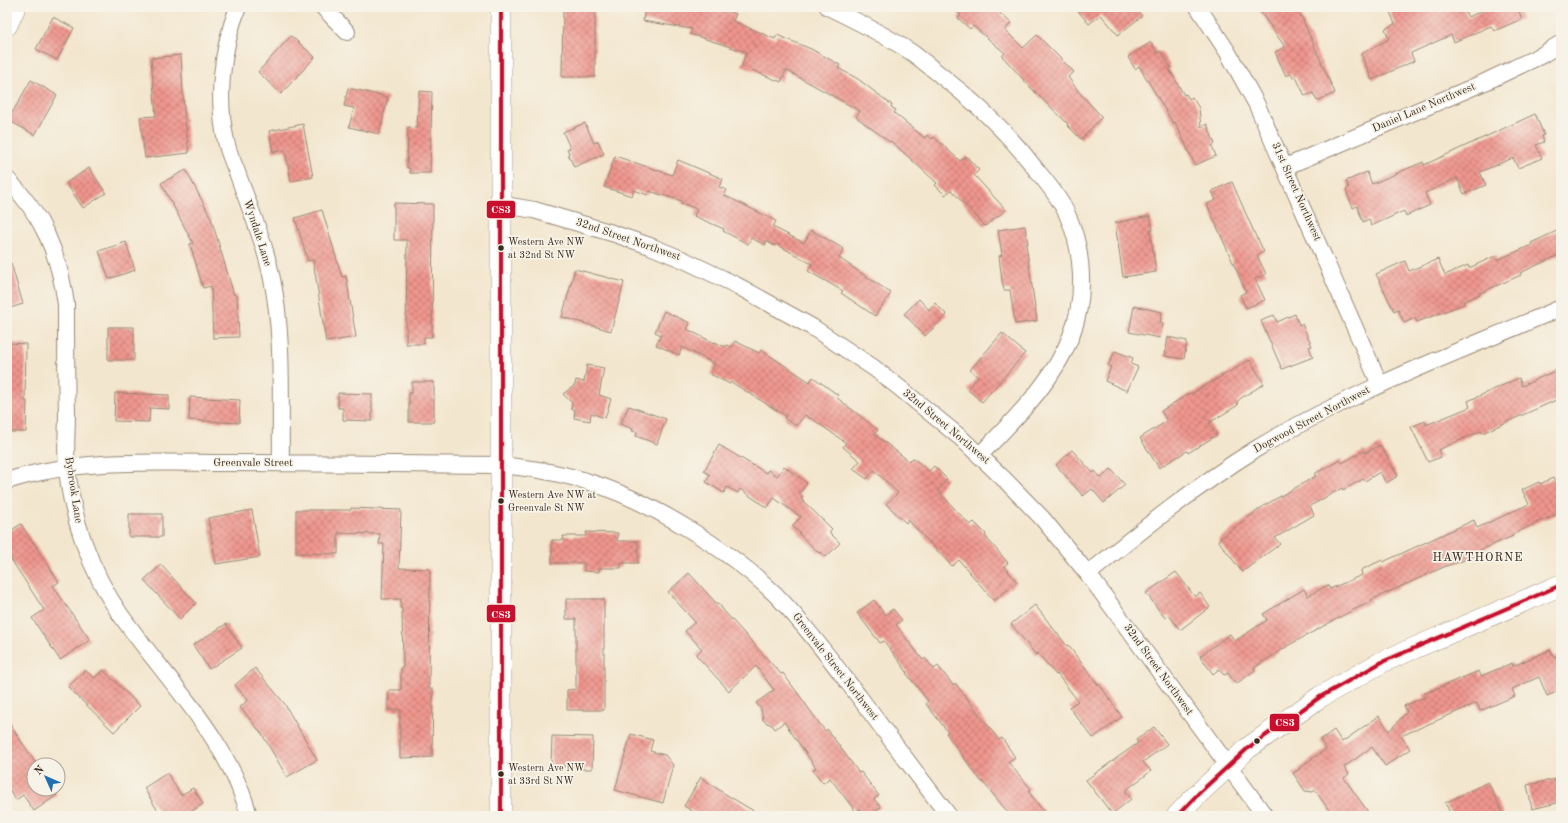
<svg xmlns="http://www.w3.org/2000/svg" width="1568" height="823" font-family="'Old Standard TT',serif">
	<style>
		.building { fill: url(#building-cross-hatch) }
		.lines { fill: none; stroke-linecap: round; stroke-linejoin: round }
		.minor-casing { stroke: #978876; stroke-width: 18 }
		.tertiary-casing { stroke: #978876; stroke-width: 22 }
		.minor { stroke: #fff; stroke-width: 16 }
		.tertiary { stroke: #fff; stroke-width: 21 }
		.bus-1-casing { stroke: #f7f3e8; stroke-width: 7 }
		.bus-1 { stroke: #c8102e; stroke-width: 4 }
		.bus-dot { fill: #3b2a1e; stroke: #f7f3e8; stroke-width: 1.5 }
		.labels { text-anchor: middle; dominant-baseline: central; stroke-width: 3.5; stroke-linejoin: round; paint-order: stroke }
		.bus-label { font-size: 10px; fill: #3b2a1e; stroke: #f7f3e8; text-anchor: start }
		.street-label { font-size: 11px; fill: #3b2a1e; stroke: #f7f3e8 }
		.neighbourhood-label { font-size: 12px; letter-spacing: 1px; fill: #3b2a1e; stroke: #f7f3e8 }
		.line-badge { stroke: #f7f3e8; stroke-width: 1.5 }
		.badge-label { font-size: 11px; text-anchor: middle; font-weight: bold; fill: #fff }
	</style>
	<defs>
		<pattern id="building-cross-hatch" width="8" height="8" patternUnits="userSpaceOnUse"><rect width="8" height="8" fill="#ef968e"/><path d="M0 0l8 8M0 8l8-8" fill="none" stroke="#c37b73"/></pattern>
	</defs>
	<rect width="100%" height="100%" fill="#f7f3e8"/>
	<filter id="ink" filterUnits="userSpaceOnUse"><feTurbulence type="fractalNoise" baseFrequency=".025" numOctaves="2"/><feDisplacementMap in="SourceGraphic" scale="8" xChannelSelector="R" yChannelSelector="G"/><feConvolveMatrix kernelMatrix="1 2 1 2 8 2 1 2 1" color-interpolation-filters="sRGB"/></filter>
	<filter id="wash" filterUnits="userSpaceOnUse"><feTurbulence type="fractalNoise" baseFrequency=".012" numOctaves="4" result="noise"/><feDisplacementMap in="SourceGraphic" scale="16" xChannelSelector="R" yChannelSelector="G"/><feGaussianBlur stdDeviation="0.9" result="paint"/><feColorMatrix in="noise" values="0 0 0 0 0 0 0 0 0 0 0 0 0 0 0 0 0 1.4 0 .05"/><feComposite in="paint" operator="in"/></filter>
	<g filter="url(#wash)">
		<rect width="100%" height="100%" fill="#f3e6ce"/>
		<g id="blocks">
			<path class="building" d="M563,7H595V77H562Z
				M645,7H714L736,14L733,21L775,39L777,35L811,49L840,65L838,68L858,79L892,105L891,107L896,110L894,113L925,138L927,135L932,139L934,137L960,161L966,156L979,170L974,175L1006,210L985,226L951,190L945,195L935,185L937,183L891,141L890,142L856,117L860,111L786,70L781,82L742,66L746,52L690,34L692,29L643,21Z
				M950,7H993L1011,23L1005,30L1023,48L1037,35L1074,72L1068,77L1079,92L1102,117L1081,139L1067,125L1068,124L1031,88L1002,56L1005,53L973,26L970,29L958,18L961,15Z
				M1075,7H1135L1142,16L1118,35L1101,15L1089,24Z
				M1257,7H1297L1335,93L1317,101L1313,93L1305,96L1296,77L1293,78L1291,74L1286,76L1275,52L1285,47Z
				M1388,7H1463L1468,17L1491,7H1517L1522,19L1494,31L1491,26L1454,42L1451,35L1411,53L1414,61L1372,80L1361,54L1389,39L1385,29L1395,24Z
				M53,17L74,28L57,60L36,49Z
				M291,36L315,57L281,94L258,72Z
				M1151,42L1157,53L1161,51L1171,68L1169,69L1184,95L1186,94L1189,99L1192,97L1199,108L1201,127L1207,124L1215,144L1212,146L1216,156L1195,165L1175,122L1173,123L1139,66L1135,69L1128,57Z
				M181,55L184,111L189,153L145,158L140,117L156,116L151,58Z
				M31,80L57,95L35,135L8,120Z
				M348,88L388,97L379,134L349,127L354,108L344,106Z
				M419,91L432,92L430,173H410V168H407L408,127L417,128Z
				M1535,114L1544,135L1542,136L1544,142L1536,145L1542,158L1518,168L1513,158L1480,172L1486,185L1464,194L1457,178L1425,193L1430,205L1406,216L1404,211L1371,226L1369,219L1363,222L1357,206L1353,208L1346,190L1349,188L1346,181L1367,172L1372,184L1423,162L1424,165Z
				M585,123L594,143L598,141L604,154L574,167L568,154L569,153L567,149L570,148L563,132Z
				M303,124L313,177L291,181L285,150L273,152L269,131Z
				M615,156L672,175L678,160L723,179L719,187L727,190L724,195L776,221L773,227L804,243L811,230L844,249L839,258L891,293L875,316L841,293L843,291L808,271L812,264L776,244L775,246L766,241L765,245L751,238L748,244L723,231L724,229L694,216L697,209L681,203L682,201L649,191L648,195L634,190L632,196L604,187Z
				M89,168L106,193L83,208L66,183Z
				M186,170L211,218L234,295H237L239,337L213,338L211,286L203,288L190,244L193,243L161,183Z
				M1232,182L1257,239H1258L1264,252L1257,255L1266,274L1255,279L1265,300L1246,308L1240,295L1246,292L1207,204L1216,200L1212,191Z
				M394,203L433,204L432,337H424V344H406L407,240H394Z
				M322,210L342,277L346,276L356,337L326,342L313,260L308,261L295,218Z
				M1150,216L1153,230L1150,231L1156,272L1123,277L1115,223Z
				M1025,226L1028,244H1026L1037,321L1015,324L1010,290H1004L1002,281L999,256L1002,255L998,230Z
				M1561,229V254L1520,273L1521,275L1480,293V294L1463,302L1464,304L1417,322L1415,318L1404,323L1398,309L1394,311L1376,274L1405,261L1409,271L1438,259L1445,275L1468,265L1469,268L1495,256L1497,260L1532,245L1531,243Z
				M126,242L135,270L109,279L99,251Z
				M11,263L23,304L7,309V264Z
				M575,269L624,282L611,331L562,317Z
				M919,299L929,310L935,303L947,315L925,336L904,314Z
				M1134,306L1162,312L1160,323H1163L1160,338L1129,332Z
				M664,311L690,323L687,329L714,343L715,342L725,347L727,345L732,347L735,341L759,353L761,350L810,382L813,377L838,395L836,397L878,430L874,434L909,461L913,458L929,471L934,466L947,479L938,491L970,525L974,522L986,534L985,536L1008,563L1004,566L1017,582L994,601L959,560L952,566L908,520L906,523L886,504L898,493L874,470L867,479L853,469L860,461L843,447L846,443L811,418V419L805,415L796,426L784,418L786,416L731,382L730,384L710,374L715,364L682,347L679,355L656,345L661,335L655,332Z
				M1295,314L1299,325L1302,324L1312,346L1309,347L1313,357L1282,369L1261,321L1274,315L1277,322Z
				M108,327H134V360H108Z
				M1002,333L1025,353L982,402L967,389L978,377L970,370Z
				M1168,337L1187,341L1184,359L1165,356Z
				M7,343L26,344L25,401H27L26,432H7Z
				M1115,351L1133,358L1131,364L1138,367L1127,391L1105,381L1111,367L1108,366Z
				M1250,360L1264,384L1241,398L1237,402L1238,405L1209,423L1217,435L1188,453L1187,451L1159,468L1140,438L1167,421L1161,411L1190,393L1191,394Z
				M587,365L604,368L599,395L611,399L605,418L591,413L590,421L574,418L575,410L571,409L572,403L563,394L575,385L576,380L584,382Z
				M1561,368V398L1482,433L1481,431L1438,450L1441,457L1428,462L1411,427L1425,421L1426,425L1470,407L1468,401L1519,378L1522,386Z
				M412,382H434V422H409V393H412Z
				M115,393L169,395V409L150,408L149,422L114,421Z
				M338,393L372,394V421L343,420V408H338Z
				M190,397L240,400L239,423L189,420Z
				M629,406L666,419L657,444L636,436L637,432L632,431L633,429L620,424Z
				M719,445L766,473L768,470L777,476L784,466L807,483L799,494L803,497L801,499L832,529L829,532L840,543L826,557L820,552L819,553L799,534L800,533L792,526L801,517L774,498L767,508L740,489L738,493L727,487L724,493L706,482L710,475L704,471Z
				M1380,445L1398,476L1386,483L1380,472L1365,481L1363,479L1343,490L1342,488L1310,506L1314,515L1275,538L1280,544L1242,572L1218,540L1265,505L1316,476L1314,474L1340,460L1342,463L1364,451L1365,453Z
				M1072,450L1093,473L1095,471L1101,478L1111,469L1125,485L1104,503L1092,489L1083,496L1056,465Z
				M1553,478L1561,496V513L1538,522L1512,535L1513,536L1476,552L1477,554L1462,561L1446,566L1371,600V602L1353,610L1289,645L1254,668L1255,670L1236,684L1228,673L1224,675L1219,669L1213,674L1200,656L1230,634L1235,641L1267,620L1263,614L1304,589L1308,596L1328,585L1330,589L1362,575L1361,570L1382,560L1383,562L1474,520L1477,528L1529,504L1522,490L1539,482L1540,484Z
				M351,508L401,510L399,568L430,569L429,689H433L432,757L400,758V710H388L389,690H401V667H403L402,608H400L401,599H382L384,544H379L380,534L338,533V554L296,553V510H351Z
				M252,510L260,557L216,564L208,518Z
				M129,514H162V537H129Z
				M21,524L59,582L53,586L90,640L60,660L32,618L44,610L7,553V533Z
				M586,532L618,533L617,541H638V563H621V568H599V572L584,571V563H552V540H564L563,536H586Z
				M161,565L196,603L180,619L144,580Z
				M1176,572L1195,597L1200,593L1210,607L1180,630L1169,615L1165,618L1146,593Z
				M689,573L716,603L719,604L724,611L781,674L783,673L825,731L827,729L859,773L861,772L879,796L874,799L881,807L869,816H865L860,809L856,812L830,778L823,783L813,770L816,768L784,722L775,729L772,725L767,723L763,720L761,709L756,703L774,690L756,666L729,691L696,655L702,649L685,631L695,622L668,592Z
				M566,599H604V710H567V690L576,689V619H566Z
				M874,600L885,615L893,609L902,620L896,625L923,660L925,658L934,669L938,666L953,685L955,683L999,740L1002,738L1015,757L1008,762L1031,789L1028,791L1047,816H1011L982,781H981L946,733L948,732L926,704L928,701L906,673L907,672L884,641L880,643L857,613Z
				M1035,605L1067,646L1068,645L1098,685L1099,684L1122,717L1093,738L1069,707L1078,701L1057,674L1056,675L1038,653L1036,655L1011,624Z
				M226,624L242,648L209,669L193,645Z
				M1550,650L1554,657L1561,654V690L1547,696L1539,677L1512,689L1515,696L1480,711L1477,703L1401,736L1410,749L1385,766L1372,747L1344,767L1349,774L1344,778L1371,816H1333L1315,790L1313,792L1305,791L1293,773L1300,769L1299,768L1326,749L1320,740L1334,730L1342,742L1379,716L1389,731L1407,712L1404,706L1425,697L1423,694L1479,671L1481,676L1512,663L1513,666Z
				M255,668L284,703L317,760L287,777L262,734L240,707L248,700L235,685Z
				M85,670L94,678L103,670L140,706L114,732L68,687Z
				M7,720L37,765H34V789H53L57,795L34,811L23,795L16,800L7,786Z
				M1154,727L1167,744L1143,762L1151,771L1125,791L1131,799L1112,814L1086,780L1138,743L1136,740Z
				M631,734L653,740L650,751L665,755L673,765L663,803L615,790Z
				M552,736L593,737L592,769H578V767L551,766Z
				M167,773L181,795L193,788L203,804L184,816H161L144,788Z
				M701,777L722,792L762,816H700L684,806Z
				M1561,778V802L1532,809L1527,785Z
				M1488,782L1504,816H1452L1445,803Z"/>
		</g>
	</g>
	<g filter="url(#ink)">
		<use href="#blocks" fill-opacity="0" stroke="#978876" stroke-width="1"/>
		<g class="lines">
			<defs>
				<path id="minor" d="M238,7C222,49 216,97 226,141C228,152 234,164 238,175C250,209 265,243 272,279C284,336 280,404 281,463
					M323,7L347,32
					M828,7C857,21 885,35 911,52C922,60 933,69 944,78C980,106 1011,136 1038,172C1049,185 1060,199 1067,214C1084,251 1086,299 1071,336C1053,383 1014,419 980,455
					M1198,7L1227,51L1256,103L1380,385
					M1285,167L1485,82L1542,55L1561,43
					M7,179C43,215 59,254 66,304C66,340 66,376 67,413C67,431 65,449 67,467C71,517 91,572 120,614C164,677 230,740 249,816
					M500,204L534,210L612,233L650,246L684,260L736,285L812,327L874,368L901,389L961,438L1005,480L1042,518L1088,574L1265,816
					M7,481C78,458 155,463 229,463C319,463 410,464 500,465C531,468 562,473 592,483C652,502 731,551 776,595C807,627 833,663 860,698C889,737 919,777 949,816
					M1088,574C1142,530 1196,486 1256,449C1352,391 1458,352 1561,308"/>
				<path id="tertiary" d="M501,7V816
					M7,25L15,7
					M1177,816L1199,793L1248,748L1320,697L1382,662L1561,585"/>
			</defs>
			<use href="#minor" class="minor-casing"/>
			<use href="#tertiary" class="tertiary-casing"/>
			<use href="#minor" class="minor"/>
			<use href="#tertiary" class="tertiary"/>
			<defs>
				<path id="bus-1" d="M501,7V816
					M1177,816L1199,793L1248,748L1320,697L1382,662L1561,585"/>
			</defs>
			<use href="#bus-1" class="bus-1-casing"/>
			<use href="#bus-1" class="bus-1"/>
		</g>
	</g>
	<g class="bus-dot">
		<circle cx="501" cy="248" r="3.5"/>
		<circle cx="501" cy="501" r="3.5"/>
		<circle cx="1257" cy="741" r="3.5"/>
		<circle cx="501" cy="774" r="3.5"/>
	</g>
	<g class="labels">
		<g class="bus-label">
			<text x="508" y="242">Western Ave NW<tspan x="508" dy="13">at 32nd St NW</tspan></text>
			<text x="508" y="495">Western Ave NW at<tspan x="508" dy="13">Greenvale St NW</tspan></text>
			<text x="508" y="768">Western Ave NW<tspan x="508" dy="13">at 33rd St NW</tspan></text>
		</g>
		<g class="street-label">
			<text transform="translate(1424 108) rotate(-23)">Daniel Lane Northwest</text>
			<text transform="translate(1296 192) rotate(66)">31st Street Northwest</text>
			<text transform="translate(257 233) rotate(72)">Wyndale Lane</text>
			<text transform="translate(628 240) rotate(19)">32nd Street Northwest</text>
			<text transform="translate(1312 420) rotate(-28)">Dogwood Street Northwest</text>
			<text transform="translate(946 427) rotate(40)">32nd Street Northwest</text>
			<text x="253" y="463">Greenvale Street</text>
			<text transform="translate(73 490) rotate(81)">Bybrook Lane</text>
			<text transform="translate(835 667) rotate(52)">Greenvale Street Northwest</text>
			<text transform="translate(1158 670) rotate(54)">32nd Street Northwest</text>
		</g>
		<g class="neighbourhood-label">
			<text x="1478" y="558">HAWTHORNE</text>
		</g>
	</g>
	<g class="line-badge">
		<rect x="486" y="200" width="30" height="19" rx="4" fill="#c8102e"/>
		<rect x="486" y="604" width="30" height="19" rx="4" fill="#c8102e"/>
		<rect x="1269" y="713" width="31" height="19" rx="4" fill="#c8102e"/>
	</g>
	<g class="badge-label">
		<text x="501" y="213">C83</text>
		<text x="501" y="618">C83</text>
		<text x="1285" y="726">C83</text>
	</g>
	<rect width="1568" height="823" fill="none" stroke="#f7f3e8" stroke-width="24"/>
	<g transform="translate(46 777) rotate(315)"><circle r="19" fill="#f7f3e8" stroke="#aca397"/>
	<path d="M0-3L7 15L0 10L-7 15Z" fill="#1f6fb2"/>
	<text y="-6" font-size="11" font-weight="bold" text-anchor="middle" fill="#3b2a1e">N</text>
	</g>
</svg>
